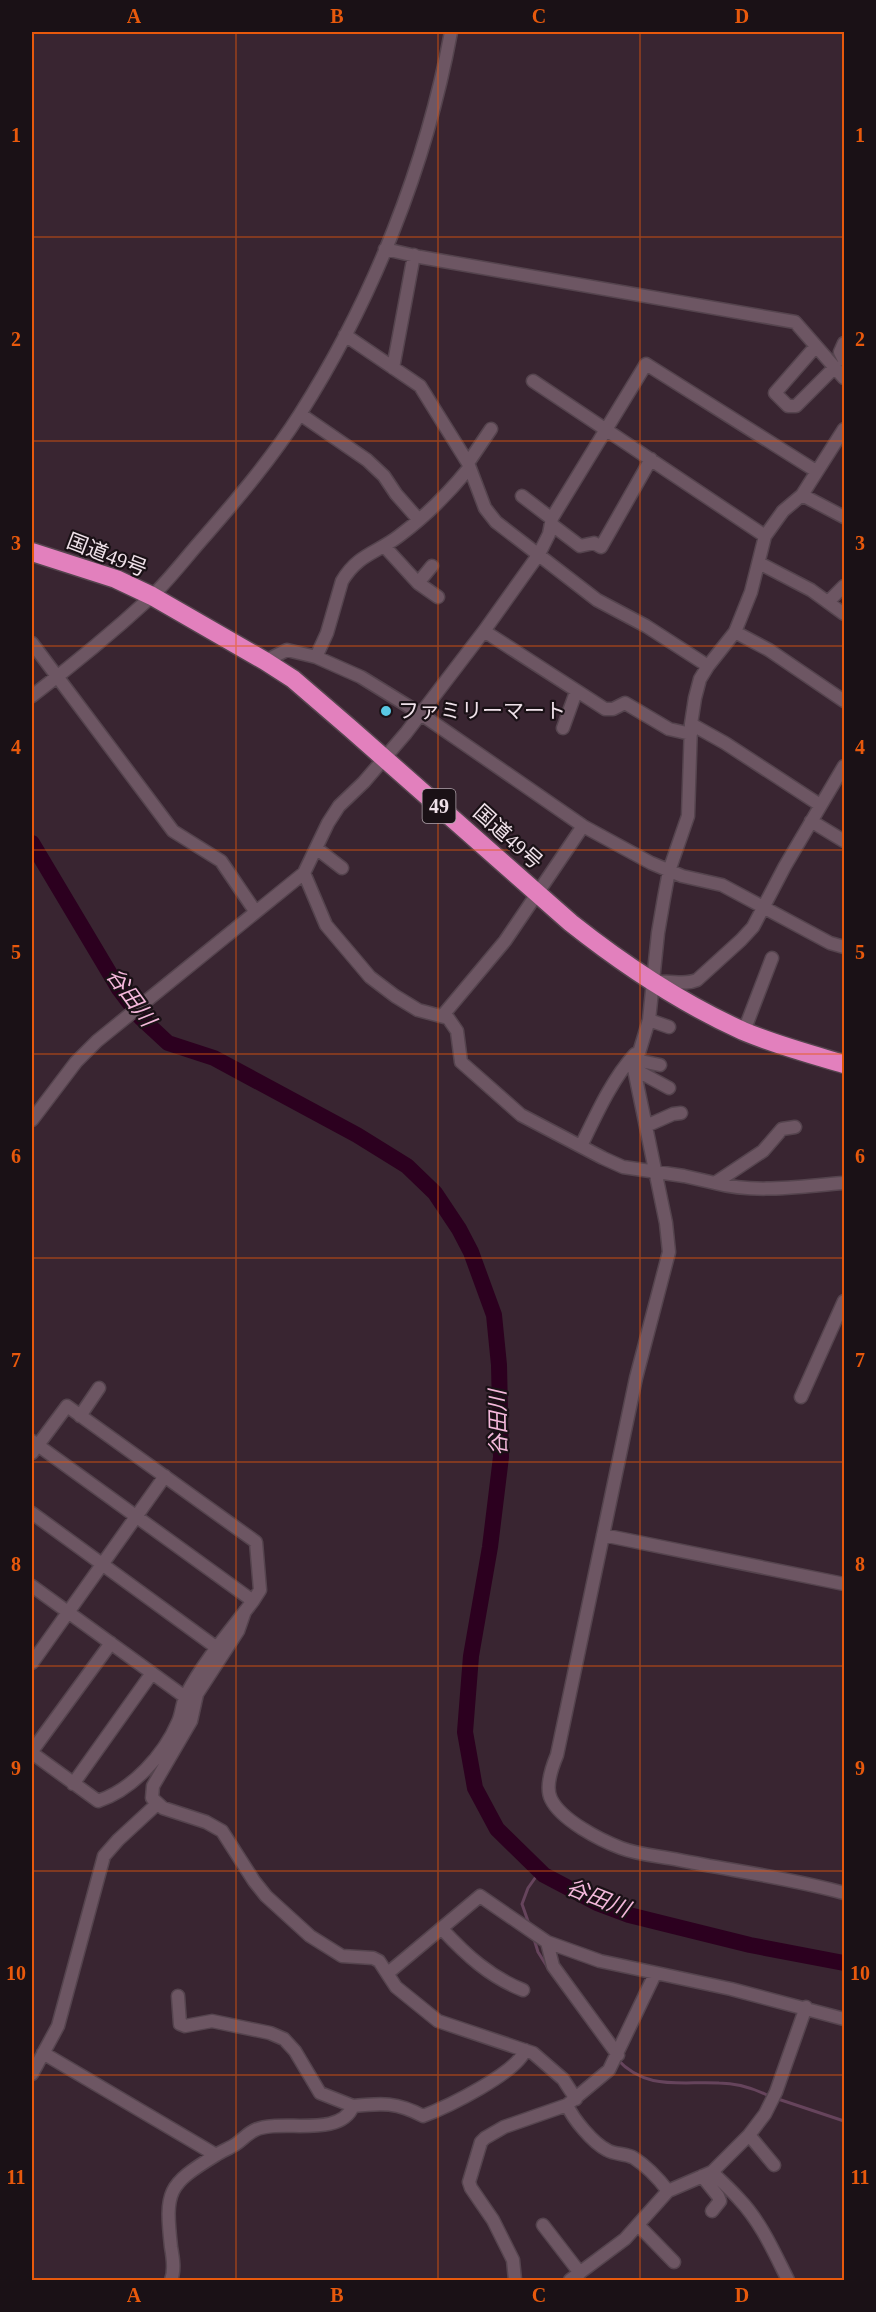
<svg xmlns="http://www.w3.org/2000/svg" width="876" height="2312" font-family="'Times New Roman','Noto Sans JP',serif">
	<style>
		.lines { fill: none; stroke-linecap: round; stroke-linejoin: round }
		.stream { stroke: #66445c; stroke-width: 3 }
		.river { stroke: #2c001f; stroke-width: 16 }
		.minor-casing { stroke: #55444e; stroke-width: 15 }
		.highway-casing { stroke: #55444e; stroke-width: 21 }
		.minor { stroke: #6d5663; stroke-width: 12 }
		.highway { stroke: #e280bd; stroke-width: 18 }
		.grid { fill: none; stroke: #e8590c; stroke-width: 1.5; stroke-opacity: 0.55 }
		.poi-dot { fill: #59c8e4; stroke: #1a1116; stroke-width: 2 }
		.labels { text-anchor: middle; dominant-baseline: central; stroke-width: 4.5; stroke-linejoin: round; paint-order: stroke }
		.shield { fill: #1a1116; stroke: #afa3aa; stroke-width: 1.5 }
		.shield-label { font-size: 20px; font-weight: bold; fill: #efe1e9 }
		.street-label { font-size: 21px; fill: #efe1e9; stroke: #1a1116 }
		.poi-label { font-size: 21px; fill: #efe1e9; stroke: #1a1116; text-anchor: start }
		.water-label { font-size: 22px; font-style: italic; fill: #f4b8db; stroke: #1a1116 }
		.neatline { fill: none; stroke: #e8590c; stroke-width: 2 }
		.grid-label { font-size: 20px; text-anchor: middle; font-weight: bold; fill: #e8590c }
	</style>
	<rect width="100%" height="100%" fill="#392531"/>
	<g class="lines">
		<path class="stream" d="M529,1924L522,1904L528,1888L540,1871
			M534,1939L538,1952L548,1968
			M617,2059C646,2091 681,2081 719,2083C737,2083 753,2088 769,2096
			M775,2098L844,2121"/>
		<path class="river" d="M32,843L119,989L141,1018L168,1043L214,1058L357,1135L407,1166L435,1193L459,1229L471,1252L494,1315L499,1365L501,1457L490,1547L471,1656L465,1732L475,1788L497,1829L544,1875L597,1903L629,1915L750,1945L844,1963"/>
		<defs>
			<path id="minor" d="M385,249L420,257L795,322L844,378
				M345,335L420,386L468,463L485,508L496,522L597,600L646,626L708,666
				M844,343L840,352L844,360
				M816,346L775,393L788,406H796L835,367
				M393,368L414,255
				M533,381L765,536
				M300,414L367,460L384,476L396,494L419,520
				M844,429L802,495L783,511L765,536L751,592L735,632L708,666L700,679L695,698L691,724L688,816L669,871L664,898L658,933L649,1020L634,1069L666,1223L669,1252L636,1378L557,1755C552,1767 545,1787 551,1799C561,1820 600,1840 621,1848C639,1855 660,1856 679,1860C734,1871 790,1878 844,1893
				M468,463L491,429
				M802,495L844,517
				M522,496L552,519
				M551,524L580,546L594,543L601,547L651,459
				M385,547L418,583L438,597
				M759,563L811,590L844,614
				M418,583L432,566
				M828,602L844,586
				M484,631L605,709H613L625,703L669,729L691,734
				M735,632L769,650L844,701
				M32,643L173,831L221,861L255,911
				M316,657L327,633L342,581C358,554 377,553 399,536C426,516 448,494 469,468
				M265,661L287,650L316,657L361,677L421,714L583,826L651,863L682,876L722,885L830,943L844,947
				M32,696C73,665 113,632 151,597C170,579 187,556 205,536C239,497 272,458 300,414C373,299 426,166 451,32
				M691,724L725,743L820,805
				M563,728L576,692
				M811,821L844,841
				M316,848L342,868
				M304,873L326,925L370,977L395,996L418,1010L448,1018L457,1031L461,1062L521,1115L603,1158L623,1167L684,1176L715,1183L763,1151L782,1129L795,1127
				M654,983C670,979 683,986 697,980L741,940L753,927L785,866L844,766
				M443,1015L505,941L583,826
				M649,1020L669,1027
				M744,1031L772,958
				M636,1060L660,1065
				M634,1069L669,1088
				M32,1120L76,1062L97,1041L304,873L328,823L339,806L364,782L406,733L484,631L539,554L549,534L552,518L646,364L816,471
				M646,1126L673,1114L681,1113
				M581,1146C596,1115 612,1079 635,1054
				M715,1183C756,1194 802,1186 844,1183
				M801,1397L844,1301
				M80,1416L99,1388
				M32,1441L253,1601C230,1631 204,1661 186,1695C182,1703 182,1713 178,1722C164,1755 132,1790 98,1801L32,1753
				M32,1453L67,1406L256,1542L260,1590L253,1601
				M32,1513L217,1648
				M603,1535L844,1584
				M32,1586L185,1697
				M245,1611L238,1631L197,1694L191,1721L153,1786L152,1798L163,1808L206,1822L222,1831L254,1881L266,1896L310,1936L342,1956L373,1958L379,1961L396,1987L438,2021L533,2053L563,2079L576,2099
				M32,1663L165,1476
				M32,1751L111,1643
				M73,1784L152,1673
				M442,1929C466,1955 490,1977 523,1990
				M547,1942L553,1966L618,2055
				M388,1973L480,1896L547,1942L600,1961L731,1989L844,2019
				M178,1996L180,2024L185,2026L212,2021L270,2033L284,2039L295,2051L320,2093L353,2106
				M43,2053L216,2155C222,2151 230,2148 236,2144C242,2140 248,2133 255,2130C280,2118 340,2139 353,2106C382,2103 397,2102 423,2116C447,2107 517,2073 525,2050
				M32,2074L58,2026L104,1856L118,1840L157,1804
				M567,2105C573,2119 593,2143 607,2150C615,2155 626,2153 634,2158C648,2167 658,2178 668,2191
				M749,2135L774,2165
				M712,2172C721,2181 731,2190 739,2199C761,2222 774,2252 788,2280
				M702,2176L718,2196L720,2201L712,2211
				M543,2225L580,2273
				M638,2225L674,2262
				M171,2280C175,2270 173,2258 171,2247C165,2191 167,2185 216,2155
				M515,2280L513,2260L493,2220L471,2188L469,2182L481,2142L485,2138L504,2127L567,2105L609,2070L655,1974
				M570,2280L625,2239L668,2191L712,2172L749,2135L765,2114L776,2092L806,2007"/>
			<path id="highway" d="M32,552L116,579L152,596L265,661L293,679L351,729L571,923C624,965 681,1003 743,1031C776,1045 810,1054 844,1064"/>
		</defs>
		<use href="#minor" class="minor-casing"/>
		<use href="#highway" class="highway-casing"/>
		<use href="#minor" class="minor"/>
		<use href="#highway" class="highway"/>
	</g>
	<path class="grid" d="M236,32V2280M438,32V2280M640,32V2280M32,237H844M32,441H844M32,646H844M32,850H844M32,1054H844M32,1258H844M32,1462H844M32,1666H844M32,1871H844M32,2075H844"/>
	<circle class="poi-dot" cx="386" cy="711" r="6"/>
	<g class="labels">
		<rect class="shield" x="422.5" y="789" width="33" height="34" rx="4.5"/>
		<g class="shield-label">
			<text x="439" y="806">49</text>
		</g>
		<g class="street-label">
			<text transform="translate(107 555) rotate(21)">国道49号</text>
			<text transform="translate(508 837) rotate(42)">国道49号</text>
		</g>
		<g class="poi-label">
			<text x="398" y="711">ファミリーマート</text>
		</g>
		<g class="water-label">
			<text transform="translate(131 997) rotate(54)">谷田川</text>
			<text transform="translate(498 1423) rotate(-91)">谷田川</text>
			<text transform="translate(598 1898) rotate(22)">谷田川</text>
		</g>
	</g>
	<rect width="876" height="2312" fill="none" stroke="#1a1116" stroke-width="66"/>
	<rect x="33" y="33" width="810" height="2246" class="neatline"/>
	<g class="grid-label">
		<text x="134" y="23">A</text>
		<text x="337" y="23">B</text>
		<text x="539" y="23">C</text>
		<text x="742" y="23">D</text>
		<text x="16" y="142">1</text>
		<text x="860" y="142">1</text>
		<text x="16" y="346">2</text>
		<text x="860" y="346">2</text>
		<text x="16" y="550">3</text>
		<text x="860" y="550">3</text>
		<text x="16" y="754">4</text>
		<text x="860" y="754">4</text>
		<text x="16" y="959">5</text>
		<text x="860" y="959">5</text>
		<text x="16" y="1163">6</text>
		<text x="860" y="1163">6</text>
		<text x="16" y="1367">7</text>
		<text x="860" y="1367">7</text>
		<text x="16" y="1571">8</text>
		<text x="860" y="1571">8</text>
		<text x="16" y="1775">9</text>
		<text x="860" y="1775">9</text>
		<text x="16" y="1980">10</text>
		<text x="860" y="1980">10</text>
		<text x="16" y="2184">11</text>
		<text x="860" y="2184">11</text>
		<text x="134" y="2302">A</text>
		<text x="337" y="2302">B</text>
		<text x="539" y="2302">C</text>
		<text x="742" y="2302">D</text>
	</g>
</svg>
